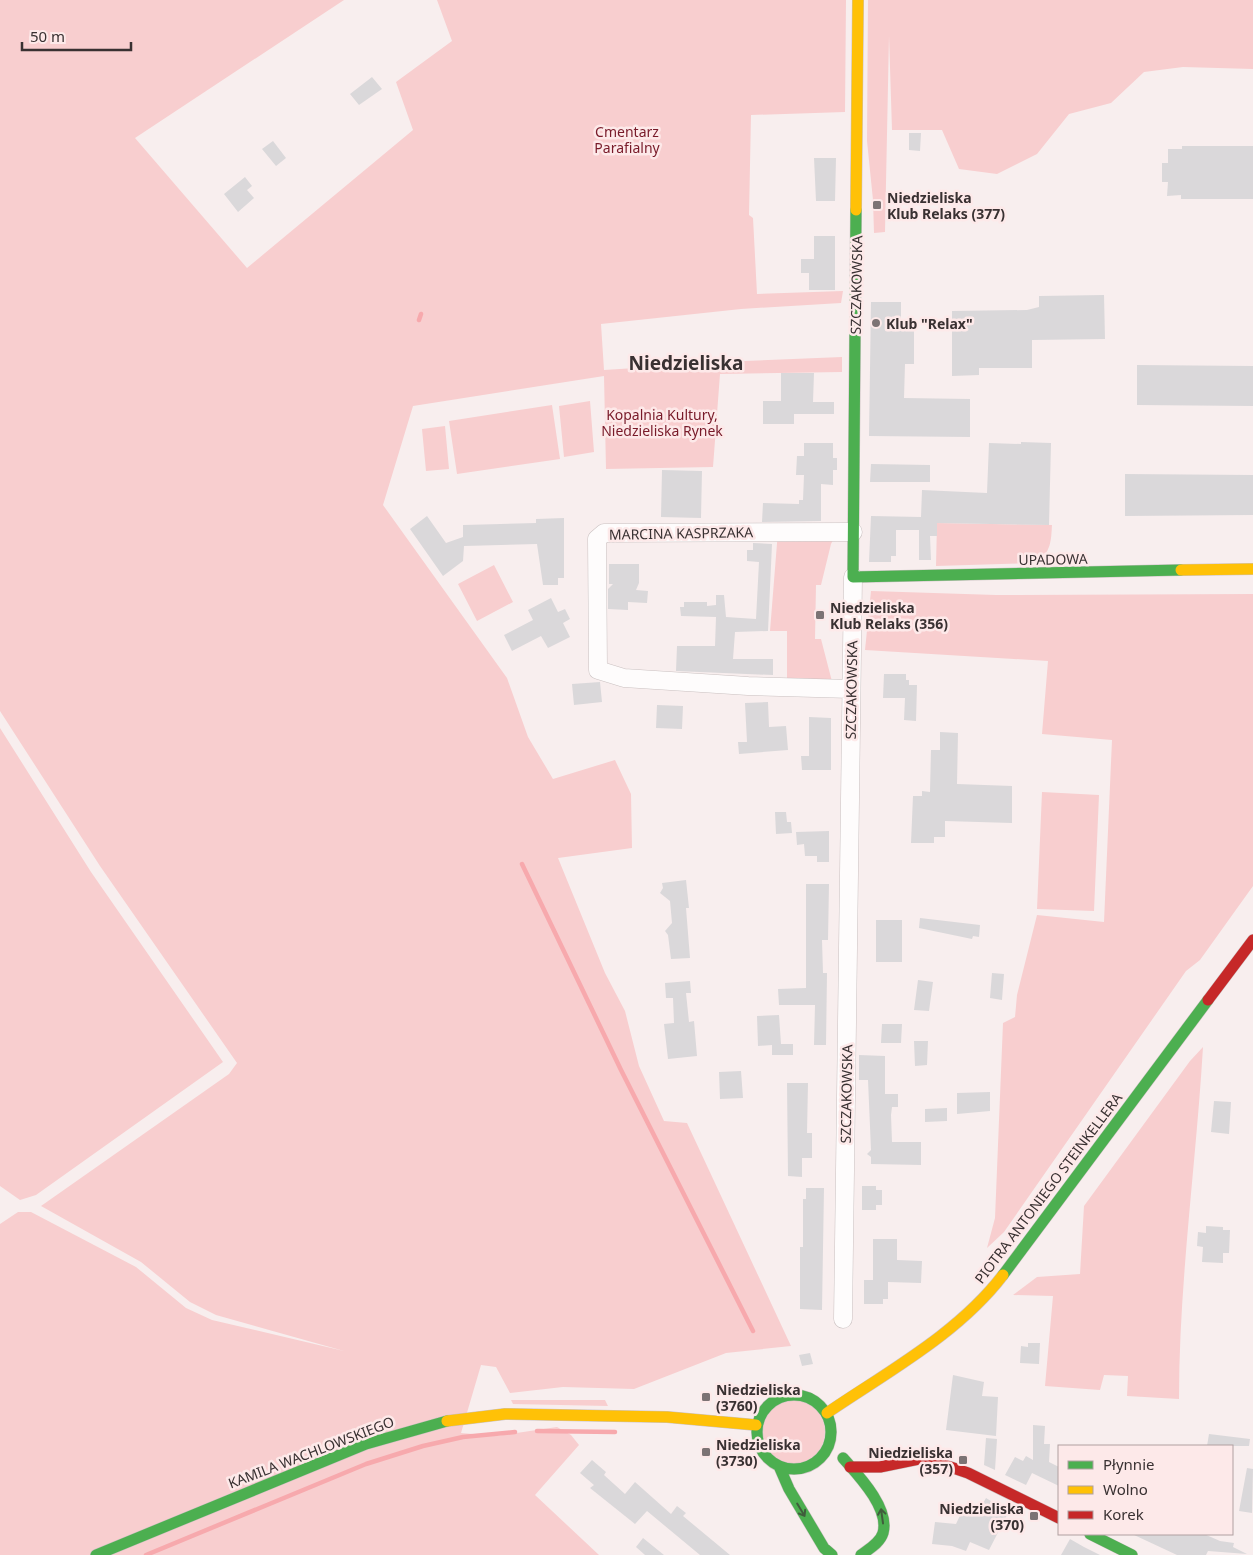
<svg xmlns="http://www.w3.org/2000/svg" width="1253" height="1555" font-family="'Noto Sans',sans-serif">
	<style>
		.green { fill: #f8cecf }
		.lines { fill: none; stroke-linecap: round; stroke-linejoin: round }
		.stream { stroke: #f7a9ad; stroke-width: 4.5 }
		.building { fill: #dad8da }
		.street-casing { stroke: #cac1c1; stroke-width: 19 }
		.fast-casing { stroke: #cac1c1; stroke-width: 12 }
		.slow-casing { stroke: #cac1c1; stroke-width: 12 }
		.jam-casing { stroke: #cac1c1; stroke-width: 12 }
		.street { stroke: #fefcfc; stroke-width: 18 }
		.fast { stroke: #4caf50; stroke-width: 11 }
		.slow { stroke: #ffc107; stroke-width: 11 }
		.jam { stroke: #c62828; stroke-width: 11 }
		.oneway { stroke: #405d3c }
		.poi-dot { fill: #7c7374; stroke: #fde9e9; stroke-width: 2 }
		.labels { text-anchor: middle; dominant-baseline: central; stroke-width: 5; stroke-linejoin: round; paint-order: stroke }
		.park-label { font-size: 14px; fill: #781a29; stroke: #fde9e9 }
		.poi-label { font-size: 14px; font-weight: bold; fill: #393132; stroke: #fde9e9; text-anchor: start }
		.street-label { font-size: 14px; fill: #393132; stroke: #fde9e9 }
		.district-label { font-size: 19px; font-weight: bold; fill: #393132; stroke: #fde9e9 }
	</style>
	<rect width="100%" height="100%" fill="#f8eeee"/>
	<path class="green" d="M0,0H344L135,138L247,268L413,130L396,82L452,41L437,0H846L845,112L751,115L749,215L753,218L757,294L843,291L841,303L741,309L601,324L604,370L745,361L842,357V372L720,374L713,467L606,469L604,376L413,406L383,505L507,678L528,737L553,779L615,760L631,794L632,848L558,858L605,973L625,1011L639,1066L664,1121L687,1123L791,1346L726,1353L634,1389L563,1387L510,1393L496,1367L481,1365L461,1433L497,1436L557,1427L571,1435L579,1445L535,1495L599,1555H0V1224L18,1212H31L136,1267L186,1308L212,1320L344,1351L216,1315L190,1302L141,1262L41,1206L229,1074L237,1063L100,866L0,711Z
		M868,0H1253V69L1183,67L1144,72L1111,103L1069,114L1037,154L997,174L959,169L942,130H892L889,36L885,232L874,233L873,200L867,141Z
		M590,401L594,452L564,457L559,406Z
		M552,405L560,459L457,474L449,421Z
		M445,426L449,469L426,471L422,429Z
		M937,523L1052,525C1051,542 1051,551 1037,563L936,566Z
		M778,531L837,532L831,544L821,585H816L815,639H821L836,697L787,692V631H770Z
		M494,565L513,602L477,621L458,584Z
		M871,591L996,595L1253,594V886L1200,960L1186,971L1004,1232L987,1248L995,1218L1003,1023L1015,1017L1017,995L1037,915L1104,922L1112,740L1042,734L1048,661L865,650Z
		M0,728L91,872L223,1062L36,1195L20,1200L0,1186Z
		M1042,792L1099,795L1094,911L1037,909Z
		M1203,1047C1196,1165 1179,1282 1179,1399L1127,1396L1128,1376L1104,1375L1100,1390L1045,1386L1053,1296L1013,1295L1037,1277L1080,1274L1084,1206L1190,1061Z
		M511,1400H605L608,1406L513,1404Z
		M761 1432a32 32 0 1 1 64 0a32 32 0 1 1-64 0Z"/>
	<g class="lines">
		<path class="stream" d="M419,320L421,314
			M522,864L621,1070L753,1331
			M537,1431L615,1432
			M146,1555L366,1464L423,1446L463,1437L515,1432"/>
	</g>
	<path class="building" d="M372,77L382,89L359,105L350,94Z
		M909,133H921L920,151L909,150Z
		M273,141L286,158L276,166L262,149Z
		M1182,146H1253V199H1181V195L1167,196L1168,182H1162V163H1168V149H1182Z
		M814,158H836L835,201H816Z
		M245,177L252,186L247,190L254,198L238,212L224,194Z
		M814,236H835V290H809V273H801V259H814Z
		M1104,295L1105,339L1032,340V368H979V375L952,376V311L1027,310L1039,307V296Z
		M871,302H901V319H914V364H905L904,398L970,399V437L869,436Z
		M1137,365L1253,366V406L1137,405Z
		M781,373H814L813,402H834V414H794V424H763V401H781Z
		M1021,442L1051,443L1049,525L937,523V536H930L931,560H919V530H896V556H891V562H869L871,516L921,517L922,490L987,493L989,443L1021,444Z
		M804,443H833V458H837V470H833V485L821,484V521L762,522L763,503L799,504V500H803L804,475H796L797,456H804Z
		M871,464L930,465V482H870Z
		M662,470L702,471L701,518L661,517Z
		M1125,474L1253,475V515L1125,516Z
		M427,516L446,543L463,537V525L536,523V519L564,518V578H558V585H543L537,544L464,546L463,561L443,576L410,529Z
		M753,543L772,544L768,631L735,632L733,659H773V675L676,671L677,646H715L716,617L681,616L680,607H684V602H707V606L716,605V595H724L726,617L756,619L759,562L747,561V550H753Z
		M609,564H639V583L636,590L648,591L647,603L628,602V610L608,609V589L613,584H609Z
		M551,598L558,612L565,609L570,619L563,623L570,637L548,648L541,636L512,651L504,635L533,620L528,610Z
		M884,674H906V680H909V685H917L916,721L904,720L905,698H883Z
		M600,682L602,702L574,705L572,684Z
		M768,702L769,727L786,726L788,750L739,754L738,742H747L745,703Z
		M657,705L683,706L682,729L656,728Z
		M809,717L831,718V770H802L801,756H809Z
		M940,732L958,733L957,784L1012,786V823L945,821V837H934V843H911L913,796H922V791L930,792L931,750H940Z
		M775,812H786L787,822H791L792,833L776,834Z
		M829,831V862H817V856H805L804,844L797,845L796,832Z
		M686,880L689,908H686L690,958L671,959L668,935L665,931L672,923L670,901L660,893L663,888L662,883Z
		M806,884H829L828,940H822L823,973H827L826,1045H814L815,1005H779L778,989L806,988Z
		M920,918L980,925L979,937L973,936L972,939L919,928Z
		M876,920H902V962H876Z
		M992,973L1004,974L1002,1000L990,998Z
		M918,980L933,982L929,1011L914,1010Z
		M690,981L691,993H686L689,1022L694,1021L697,1056L668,1059L664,1024L674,1023L673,998H666L665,983Z
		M779,1015L781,1044H793V1055H772V1045L758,1046L757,1016Z
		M882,1024H902L901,1043H881Z
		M914,1041H928L927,1065L915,1066Z
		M859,1055L885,1056V1094H898V1107H892L891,1115L892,1142H921V1165L871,1164V1157L867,1154L871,1150L868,1080H859Z
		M741,1071L743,1098L720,1099L719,1072Z
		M787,1083H808L807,1133H812V1158H802V1177L788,1176Z
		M990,1092V1111L957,1114V1093Z
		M1214,1101L1231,1102L1229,1134L1211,1132Z
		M947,1108V1121L925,1122V1109Z
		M862,1186H876V1190H882V1205H876V1210H862Z
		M806,1188H824L822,1310L800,1309V1247H803V1199H806Z
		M1206,1226L1223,1227V1230H1230L1229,1253H1223V1263L1202,1262L1203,1247L1197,1246L1198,1232L1206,1233Z
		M873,1239H897V1260L922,1261L921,1283L888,1282V1299H883V1304H864V1280H873Z
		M1028,1343H1040L1039,1364L1020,1363L1021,1346L1028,1347Z
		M810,1353L813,1364L802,1366L799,1355Z
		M953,1375L984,1382L982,1396L998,1397L996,1436L946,1430Z
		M1033,1425L1045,1426L1044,1444H1050L1049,1462L1059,1467V1486L1032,1473L1026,1485L1005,1475L1015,1457L1023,1461L1026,1456L1033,1460Z
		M1209,1434L1250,1439L1249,1446H1207Z
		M986,1438L997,1439L995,1470L984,1465Z
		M592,1460L606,1472L604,1475L625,1494L635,1482L671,1514L677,1506L686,1513L683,1516L730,1555H700L647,1511L635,1524L590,1488L594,1485L580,1473Z
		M1247,1468L1253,1469L1252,1513L1239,1511Z
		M986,1498L1004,1509L1003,1512L1007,1515L989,1550L970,1542L966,1551L952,1546L932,1544L935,1522L956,1524L964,1507L977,1514Z
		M1132,1534H1204L1220,1541L1234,1543L1233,1547L1247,1554L1208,1551L1206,1555H1177Z
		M643,1538L664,1555H645L636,1547Z
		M1070,1539L1084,1547L1100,1555H1061Z"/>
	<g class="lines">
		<defs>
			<path id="street" d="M851,689L748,686L624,678L598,670L597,539L604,533L853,532
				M843,1319L853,577"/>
			<path id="fast" d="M856,210L853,577L1181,570
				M1003,1275L1208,1000
				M757 1432a37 37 0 1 1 74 0a37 37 0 1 1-74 0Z
				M843,1458C858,1475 890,1508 883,1533C880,1543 869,1549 861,1555
				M779,1466L789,1489L824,1548L832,1555
				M1090,1534L1132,1555
				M96,1555L366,1444L447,1421"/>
			<path id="slow" d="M856,210L858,0
				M1181,570L1253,569
				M827,1413C887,1372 958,1334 1003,1275
				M447,1421L505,1414L667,1417L756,1425"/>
			<path id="jam" d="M1208,1000L1253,940
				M850,1467H880L919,1459L930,1460L968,1473L1059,1518"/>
		</defs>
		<use href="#street" class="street-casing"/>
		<use href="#fast" class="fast-casing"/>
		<use href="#slow" class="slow-casing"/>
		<use href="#jam" class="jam-casing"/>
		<use href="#street" class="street"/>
		<use href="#fast" class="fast"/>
		<use href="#slow" class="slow"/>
		<use href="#jam" class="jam"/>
	</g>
	<defs><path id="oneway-shaft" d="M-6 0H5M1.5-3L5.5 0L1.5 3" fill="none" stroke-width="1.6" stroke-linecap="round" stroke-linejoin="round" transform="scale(1.25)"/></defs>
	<g class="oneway">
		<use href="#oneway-shaft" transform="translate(801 1510) rotate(59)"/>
		<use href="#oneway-shaft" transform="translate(882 1516) rotate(-98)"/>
	</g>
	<g class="poi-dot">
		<rect x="872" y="200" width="10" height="10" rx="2.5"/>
		<circle cx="876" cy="323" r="5"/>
		<rect x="815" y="610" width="10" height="10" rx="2.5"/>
		<rect x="701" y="1392" width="10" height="10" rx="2.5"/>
		<rect x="701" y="1447" width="10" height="10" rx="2.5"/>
		<rect x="958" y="1455" width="10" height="10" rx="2.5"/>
		<rect x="1029" y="1511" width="10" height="10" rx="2.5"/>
	</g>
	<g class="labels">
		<g class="park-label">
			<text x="627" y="131">Cmentarz<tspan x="627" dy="16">Parafialny</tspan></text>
			<text x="662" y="414">Kopalnia Kultury,<tspan x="662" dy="16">Niedzieliska Rynek</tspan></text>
		</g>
		<g class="poi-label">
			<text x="887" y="197">Niedzieliska<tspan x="887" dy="16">Klub Relaks (377)</tspan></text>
			<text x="886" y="323">Klub "Relax"</text>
			<text x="830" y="607">Niedzieliska<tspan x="830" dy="16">Klub Relaks (356)</tspan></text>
			<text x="716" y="1389">Niedzieliska<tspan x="716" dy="16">(3760)</tspan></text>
			<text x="716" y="1444">Niedzieliska<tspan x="716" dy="16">(3730)</tspan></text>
			<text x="953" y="1452" text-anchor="end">Niedzieliska<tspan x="953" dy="16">(357)</tspan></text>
			<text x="1024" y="1508" text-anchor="end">Niedzieliska<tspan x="1024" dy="16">(370)</tspan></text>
		</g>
		<g class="street-label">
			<text transform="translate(856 285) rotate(-89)">SZCZAKOWSKA</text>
			<text transform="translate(681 533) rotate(-1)">MARCINA KASPRZAKA</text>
			<text transform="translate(1053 559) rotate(-1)">UPADOWA</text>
			<text transform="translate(851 690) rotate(-89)">SZCZAKOWSKA</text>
			<text transform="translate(846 1094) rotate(-89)">SZCZAKOWSKA</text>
			<text transform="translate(1048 1188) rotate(-53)">PIOTRA ANTONIEGO STEINKELLERA</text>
			<text transform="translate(311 1452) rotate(-21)">KAMILA WACHLOWSKIEGO</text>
		</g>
		<g class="district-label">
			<text x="686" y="363">Niedzieliska</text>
		</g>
	</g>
	<rect x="1058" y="1445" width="175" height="90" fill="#fde9e9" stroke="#af9fa0"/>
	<rect x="1068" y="1461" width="25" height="8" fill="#4caf50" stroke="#af9fa0"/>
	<text x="1103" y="1470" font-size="15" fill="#393132">Płynnie</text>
	<rect x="1068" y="1486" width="25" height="8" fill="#ffc107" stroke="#af9fa0"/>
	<text x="1103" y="1495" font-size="15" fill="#393132">Wolno</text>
	<rect x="1068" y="1511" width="25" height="8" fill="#c62828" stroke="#af9fa0"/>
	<text x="1103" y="1520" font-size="15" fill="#393132">Korek</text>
	<path d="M22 42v8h109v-8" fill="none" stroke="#393132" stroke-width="2.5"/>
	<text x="30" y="42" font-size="15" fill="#393132" stroke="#fde9e9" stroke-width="4" paint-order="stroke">50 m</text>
</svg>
